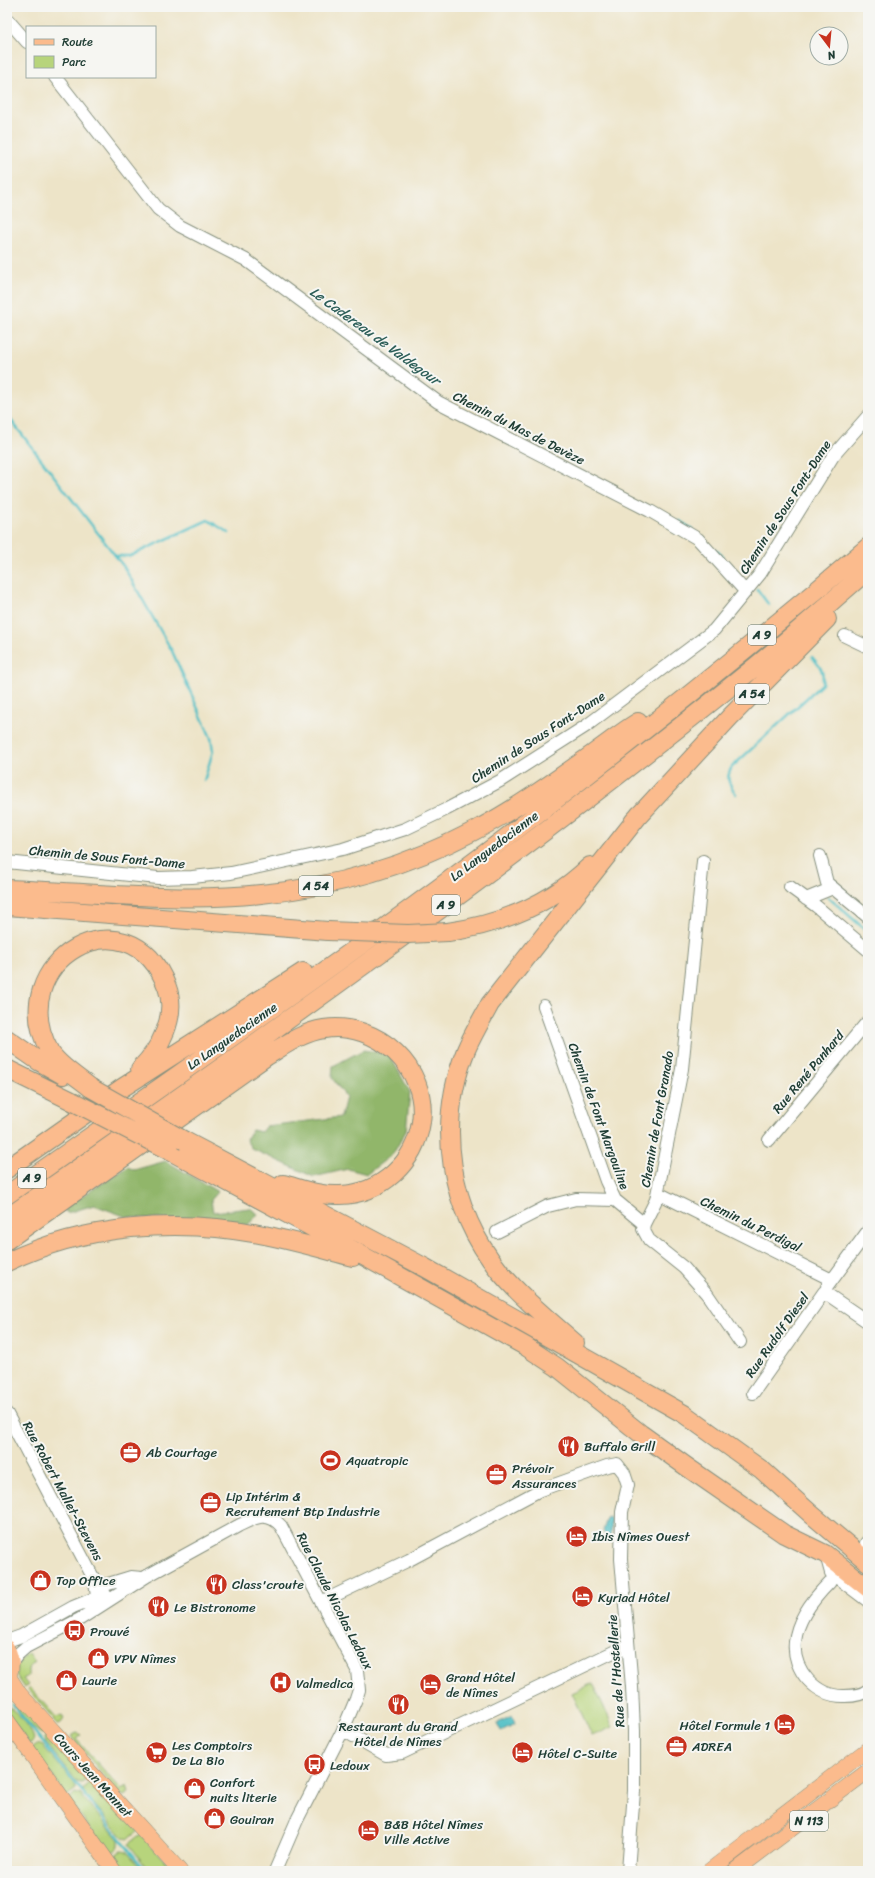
<svg xmlns="http://www.w3.org/2000/svg" width="875" height="1878" font-family="Sriracha,sans-serif">
	<style>
		.green { fill: #b7d47b; stroke: #6b8858 }
		.forest { fill: #91b66b; stroke: #587a50 }
		.water { fill: #52c0c6; stroke: #387e7d }
		.lines { fill: none; stroke-linecap: round; stroke-linejoin: round }
		.stream { stroke: #52c0c6; stroke-width: 2.5 }
		.minor-casing { stroke: #86907e; stroke-width: 14 }
		.major-casing { stroke: #86907e; stroke-width: 16 }
		.highway-casing { stroke: #86907e; stroke-width: 20 }
		.minor { stroke: #fff; stroke-width: 12 }
		.major { stroke: #fbbb8d; stroke-width: 15 }
		.highway { stroke: #fbbb8d; stroke-width: 18 }
		.highway-bridge-casing { stroke: #86907e; stroke-width: 20; stroke-linecap: butt }
		.highway-bridge { stroke: #fbbb8d; stroke-width: 18 }
		.labels { text-anchor: middle; dominant-baseline: central; stroke-width: 4; stroke-linejoin: round; paint-order: stroke }
		.shield { fill: #f6f6f2; stroke: #60746d; stroke-width: 1 }
		.shield-label { font-size: 12px; font-weight: bold; fill: #1f3d34 }
		.street-label { font-size: 13px; fill: #1f3d34; stroke: #f6f6f2 }
		.poi-label { font-size: 13px; fill: #1f3d34; stroke: #f6f6f2; text-anchor: start }
		.water-label { font-size: 14px; font-style: italic; fill: #2c5e58; stroke: #f6f6f2 }
	</style>
	<rect width="100%" height="100%" fill="#f6f6f2"/>
	<filter id="ink" filterUnits="userSpaceOnUse"><feTurbulence type="fractalNoise" baseFrequency=".025" numOctaves="2"/><feDisplacementMap in="SourceGraphic" scale="8" xChannelSelector="R" yChannelSelector="G"/><feConvolveMatrix kernelMatrix="1 2 1 2 8 2 1 2 1" color-interpolation-filters="sRGB"/></filter>
	<filter id="wash" filterUnits="userSpaceOnUse"><feTurbulence type="fractalNoise" baseFrequency=".012" numOctaves="4" result="noise"/><feDisplacementMap in="SourceGraphic" scale="16" xChannelSelector="R" yChannelSelector="G"/><feGaussianBlur stdDeviation="0.9" result="paint"/><feColorMatrix in="noise" values="0 0 0 0 0 0 0 0 0 0 0 0 0 0 0 0 0 1.4 0 .05"/><feComposite in="paint" operator="in"/></filter>
	<g filter="url(#wash)">
		<rect width="100%" height="100%" fill="#ede4c8"/>
		<path class="green" d="M28,1653L35,1662L28,1669V1676L23,1679L28,1685L25,1688L16,1675L17,1665Z
			M593,1683L613,1727L592,1736L572,1693Z
			M30,1688L56,1717L62,1715L64,1718L61,1724L57,1725L54,1722L53,1718L28,1690Z
			M18,1697L47,1729L42,1734C32,1729 17,1711 15,1700Z
			M7,1707C17,1710 33,1730 34,1740L29,1744L7,1713Z
			M50,1733L90,1777L82,1783L77,1782L46,1743L44,1738Z
			M77,1733L81,1735L76,1739L121,1789L127,1786L129,1792L127,1795L123,1796L119,1793L72,1738L73,1735Z
			M37,1744L43,1746L75,1784L76,1789L67,1796L32,1748Z
			M92,1780L138,1831L128,1839L123,1837L84,1793L83,1788Z
			M75,1793L81,1795L119,1840V1847L110,1854L68,1800Z
			M141,1835L174,1871H149L129,1844Z
			M121,1851L128,1852L144,1871H122L112,1857Z"/>
		<path class="forest" d="M363,1050L389,1054L410,1092L406,1131L393,1154L367,1174L348,1169L314,1177L252,1149L246,1140L252,1130L261,1132L266,1126L341,1117L346,1097L332,1078L333,1066Z
			M166,1161L218,1192L211,1200L213,1212L250,1208L258,1214L248,1225L127,1217L94,1205L67,1213L64,1210L71,1203L128,1167L134,1170Z"/>
		<path class="water" d="M610,1517L612,1519L611,1536L607,1538L603,1531L607,1518Z
			M512,1716L515,1724L501,1731L497,1723Z"/>
		<g class="lines">
			<path class="stream" d="M7,415L124,567L172,651L211,738L213,751L204,781
				M680,521L692,529
				M716,550L722,556
				M116,556H130L208,520L229,533
				M757,589L769,605
				M736,794C729,784 725,778 732,767L822,684C825,672 820,666 812,657
				M828,897L868,932
				M13,1705L146,1871"/>
		</g>
	</g>
	<g filter="url(#ink)">
		<g class="lines">
			<defs>
				<path id="minor" d="M7,19L27,42
					M55,77L158,209L180,226L246,260L438,402L650,511L698,539L745,591
					M845,636L868,647
					M820,856L827,883L868,917
					M703,861L682,1069L656,1200L644,1224L643,1229L649,1240L684,1268L707,1294L740,1342
					M7,862L158,878L192,877L231,873L343,849L405,829L447,809L500,781L586,726L714,630L760,574L833,456L868,416
					M790,887L816,906L868,950
					M806,899L833,888
					M544,1006L606,1181L615,1200L644,1224
					M769,1140L868,1021
					M658,1193L832,1280
					M497,1232L548,1206L576,1199L615,1200
					M827,1287L868,1231
					M753,1393L824,1292L868,1322
					M7,1414L95,1581L97,1597
					M866,1543L868,1541
					M826,1555L831,1573L868,1601
					M95,1581L105,1585L131,1577L142,1578
					M830,1582C815,1597 797,1619 795,1642C792,1670 816,1697 845,1696C852,1696 862,1695 868,1690
					M321,1602L409,1560L540,1490L607,1466L617,1464L624,1473L628,1485L622,1512L621,1559L632,1687L634,1731V1791L628,1871
					M7,1641L21,1636L73,1607L105,1594
					M12,1662L18,1654L26,1647L80,1619L147,1576L238,1526C254,1518 267,1510 281,1526L357,1670L359,1690L356,1699L343,1730L297,1820L275,1871
					M343,1730L386,1755L402,1753L628,1645"/>
				<path id="major" d="M7,1648C12,1658 13,1669 7,1679
					M9,1677L19,1693L180,1871
					M7,1720L114,1871
					M709,1871L868,1749
					M735,1871L868,1771"/>
				<path id="highway" d="M633,822L730,717L827,619
					M7,889C91,892 177,903 261,894C335,887 409,865 474,831C516,809 555,781 594,753C608,743 623,731 638,722
					M7,906L328,931
					M448,932C501,924 551,904 590,866
					M7,1039L40,1062L63,1075
					M7,1069L72,1101
					M91,1088C78,1077 60,1067 50,1052C0,962 129,887 167,987C178,1016 160,1049 140,1069
					M185,1141L424,1267L684,1414L762,1470L811,1514L868,1562
					M170,1151L306,1224L525,1346L557,1367L641,1434L687,1467L784,1534L825,1554L868,1588
					M7,1169L122,1088L303,972
					M7,1195C165,1084 324,974 479,858C612,758 741,655 868,547
					M7,1218C256,1044 504,869 740,679C784,644 826,606 868,570
					M7,1240L267,1056C285,1045 303,1032 324,1029C377,1021 429,1068 421,1122C415,1163 381,1194 340,1195C320,1196 302,1189 283,1184
					M7,1262C84,1225 176,1218 259,1234C291,1240 322,1249 353,1257
					M575,1343C549,1320 522,1298 500,1272C449,1209 436,1125 466,1050C473,1034 482,1019 490,1004L640,814"/>
			</defs>
			<use href="#minor" class="minor-casing"/>
			<use href="#major" class="major-casing"/>
			<use href="#highway" class="highway-casing"/>
			<use href="#minor" class="minor"/>
			<use href="#major" class="major"/>
			<use href="#highway" class="highway"/>
			<defs>
				<path id="highway-bridge" d="M328,931L408,934L448,932
					M91,1088L185,1141
					M72,1101L170,1151"/>
			</defs>
			<use href="#highway-bridge" class="highway-bridge-casing"/>
			<use href="#highway-bridge" class="highway-bridge"/>
		</g>
	</g>
	<defs>
		<symbol id="restaurant-disc" viewBox="-11 -11 22 22"><circle r="9.5" fill="#c8321e" stroke="#f6f6f2"/><path d="M-5-6h1v4h1v-4h1v4h1v-4h1v5L-1.5 .5V6h-2V.5L-5-1ZM5-6V6H3V1.5H1.5Q1.5-4 5-6Z" fill="#fff"/></symbol>
		<symbol id="office-disc" viewBox="-11 -11 22 22"><circle r="9.5" fill="#c8321e" stroke="#f6f6f2"/><path d="M-6-3h4V-5.5h4V-3h4V5H-6ZM-1-4.5V-3h2v-1.5ZM-6 0V1H6V0Z" fill="#fff"/></symbol>
		<symbol id="stadium-disc" viewBox="-11 -11 22 22"><circle r="9.5" fill="#c8321e" stroke="#f6f6f2"/><path d="M0-5a6.5 5 0 1 0 0 10a6.5 5 0 1 0 0-10ZM-3.5-1.8h7v3.6h-7Z" fill="#fff"/></symbol>
		<symbol id="hotel-disc" viewBox="-11 -11 22 22"><circle r="9.5" fill="#c8321e" stroke="#f6f6f2"/><path d="M-6-4.5h1.5V1H6V5H4.5V3h-9V5H-6ZM-4 0a1.8 1.8 0 1 1 3.6 0ZM.5 0V-2.5h3Q6-2.5 6 0Z" fill="#fff"/></symbol>
		<symbol id="shop-disc" viewBox="-11 -11 22 22"><circle r="9.5" fill="#c8321e" stroke="#f6f6f2"/><path d="M-5-2.5h2.3a2.7 3.5 0 0 1 5.4 0H5L5.5 6h-11ZM-1.5-2.5h3a1.5 2.3 0 0 0-3 0Z" fill="#fff"/></symbol>
		<symbol id="bus-disc" viewBox="-11 -11 22 22"><circle r="9.5" fill="#c8321e" stroke="#f6f6f2"/><path d="M-5-6H5V4H4V6H2V4H-2V6H-4V4H-5ZM-3.5-4V0h7V-4ZM-3.5 1.2v1.5H-2V1.2ZM2 1.2v1.5H3.5V1.2Z" fill="#fff"/></symbol>
		<symbol id="hospital-disc" viewBox="-11 -11 22 22"><circle r="9.5" fill="#c8321e" stroke="#f6f6f2"/><path d="M-5-5h3v3.5h4V-5h3V5h-3V1.5h-4V5h-3Z" fill="#fff"/></symbol>
		<symbol id="supermarket-disc" viewBox="-11 -11 22 22"><circle r="9.5" fill="#c8321e" stroke="#f6f6f2"/><path d="M-6-5.5h2.5l.6 2H6L4.5 2H-2.5L-4.4-4H-6ZM-1.5 3.2a1.3 1.3 0 1 0 .1 0ZM3 3.2a1.3 1.3 0 1 0 .1 0Z" fill="#fff"/></symbol>
	</defs>
	<g fill-rule="evenodd">
		<use href="#restaurant-disc" x="556" y="1434" width="25" height="25"/>
		<use href="#office-disc" x="118" y="1440" width="25" height="25"/>
		<use href="#stadium-disc" x="318" y="1448" width="25" height="25"/>
		<use href="#office-disc" x="484" y="1462" width="25" height="25"/>
		<use href="#office-disc" x="198" y="1490" width="25" height="25"/>
		<use href="#hotel-disc" x="564" y="1524" width="25" height="25"/>
		<use href="#shop-disc" x="28" y="1568" width="25" height="25"/>
		<use href="#restaurant-disc" x="204" y="1572" width="25" height="25"/>
		<use href="#hotel-disc" x="570" y="1584" width="25" height="25"/>
		<use href="#restaurant-disc" x="146" y="1594" width="25" height="25"/>
		<use href="#bus-disc" x="62" y="1618" width="25" height="25"/>
		<use href="#shop-disc" x="86" y="1646" width="25" height="25"/>
		<use href="#shop-disc" x="54" y="1668" width="25" height="25"/>
		<use href="#hospital-disc" x="268" y="1670" width="25" height="25"/>
		<use href="#hotel-disc" x="418" y="1672" width="25" height="25"/>
		<use href="#restaurant-disc" x="386" y="1692" width="25" height="25"/>
		<use href="#hotel-disc" x="772" y="1712" width="25" height="25"/>
		<use href="#office-disc" x="664" y="1734" width="25" height="25"/>
		<use href="#supermarket-disc" x="144" y="1740" width="25" height="25"/>
		<use href="#hotel-disc" x="510" y="1740" width="25" height="25"/>
		<use href="#bus-disc" x="302" y="1752" width="25" height="25"/>
		<use href="#shop-disc" x="182" y="1776" width="25" height="25"/>
		<use href="#shop-disc" x="202" y="1806" width="25" height="25"/>
		<use href="#hotel-disc" x="356" y="1818" width="25" height="25"/>
	</g>
	<g class="labels">
		<g class="shield">
			<rect x="748" y="625" width="28" height="20" rx="3"/>
			<rect x="735" y="684" width="34" height="20" rx="3"/>
			<rect x="299" y="876" width="34" height="20" rx="3"/>
			<rect x="432" y="895" width="28" height="20" rx="3"/>
			<rect x="18" y="1168" width="28" height="20" rx="3"/>
			<rect x="790" y="1811" width="38" height="20" rx="3"/>
		</g>
		<g class="shield-label">
			<text x="762" y="635">A 9</text>
			<text x="752" y="694">A 54</text>
			<text x="316" y="886">A 54</text>
			<text x="446" y="905">A 9</text>
			<text x="32" y="1178">A 9</text>
			<text x="809" y="1821">N 113</text>
		</g>
		<g class="street-label">
			<text transform="translate(519 428) rotate(27)">Chemin du Mas de Devèze</text>
			<text transform="translate(785 507) rotate(-57)">Chemin de Sous Font-Dame</text>
			<text transform="translate(538 737) rotate(-33)">Chemin de Sous Font-Dame</text>
			<text transform="translate(494 846) rotate(-37)">La Languedocienne</text>
			<text transform="translate(107 857) rotate(5)">Chemin de Sous Font-Dame</text>
			<text transform="translate(232 1036) rotate(-35)">La Languedocienne</text>
			<text transform="translate(808 1072) rotate(-50)">Rue René Panhard</text>
			<text transform="translate(599 1116) rotate(70)">Chemin de Font Margouline</text>
			<text transform="translate(657 1119) rotate(-80)">Chemin de Font Granado</text>
			<text transform="translate(751 1224) rotate(26)">Chemin du Perdigal</text>
			<text transform="translate(777 1335) rotate(-55)">Rue Rudolf Diesel</text>
			<text transform="translate(63 1491) rotate(62)">Rue Robert Mallet-Stevens</text>
			<text transform="translate(335 1601) rotate(63)">Rue Claude Nicolas Ledoux</text>
			<text transform="translate(616 1671) rotate(-94)">Rue de l'Hostellerie</text>
			<text transform="translate(93 1775) rotate(48)">Cours Jean Monnet</text>
		</g>
		<g class="poi-label">
			<text x="584" y="1446">Buffalo Grill</text>
			<text x="146" y="1452">Ab Courtage</text>
			<text x="346" y="1460">Aquatropic</text>
			<text x="512" y="1468">Prévoir<tspan x="512" dy="15">Assurances</tspan></text>
			<text x="226" y="1496">Lip Intérim &amp;<tspan x="226" dy="15">Recrutement Btp Industrie</tspan></text>
			<text x="592" y="1536">Ibis Nîmes Ouest</text>
			<text x="56" y="1580">Top Office</text>
			<text x="232" y="1584">Class'croute</text>
			<text x="598" y="1597">Kyriad Hôtel</text>
			<text x="174" y="1607">Le Bistronome</text>
			<text x="90" y="1631">Prouvé</text>
			<text x="114" y="1658">VPV Nîmes</text>
			<text x="446" y="1677">Grand Hôtel<tspan x="446" dy="15">de Nîmes</tspan></text>
			<text x="82" y="1680">Laurie</text>
			<text x="296" y="1683">Valmedica</text>
			<text x="770" y="1725" text-anchor="end">Hôtel Formule 1</text>
			<text x="398" y="1726" text-anchor="middle">Restaurant du Grand<tspan x="398" dy="15">Hôtel de Nîmes</tspan></text>
			<text x="172" y="1745">Les Comptoirs<tspan x="172" dy="15">De La Bio</tspan></text>
			<text x="692" y="1746">ADREA</text>
			<text x="538" y="1753">Hôtel C-Suite</text>
			<text x="330" y="1765">Ledoux</text>
			<text x="210" y="1782">Confort<tspan x="210" dy="15">nuits literie</tspan></text>
			<text x="230" y="1819">Gouiran</text>
			<text x="384" y="1824">B&amp;B Hôtel Nîmes<tspan x="384" dy="15">Ville Active</tspan></text>
		</g>
		<g class="water-label">
			<text transform="translate(375 336) rotate(36)">Le Cadereau de Valdegour</text>
		</g>
	</g>
	<rect width="875" height="1878" fill="none" stroke="#f6f6f2" stroke-width="24"/>
	<rect x="26" y="26" width="130" height="52" fill="#f6f6f2" stroke="#a0aca6"/>
	<rect x="34" y="39" width="20" height="6" fill="#fbbb8d" stroke="#a0aca6"/>
	<text x="62" y="46" font-size="12" fill="#1f3d34">Route</text>
	<rect x="34" y="56" width="20" height="12" fill="#b7d47b" stroke="#a0aca6"/>
	<text x="62" y="66" font-size="12" fill="#1f3d34">Parc</text>
	<g transform="translate(829 46) rotate(164)"><circle r="19" fill="#f6f6f2" stroke="#a0aca6"/>
	<path d="M0-3L7 15L0 10L-7 15Z" fill="#c8321e"/>
	<text y="-6" font-size="11" font-weight="bold" text-anchor="middle" fill="#1f3d34">N</text>
	</g>
</svg>
